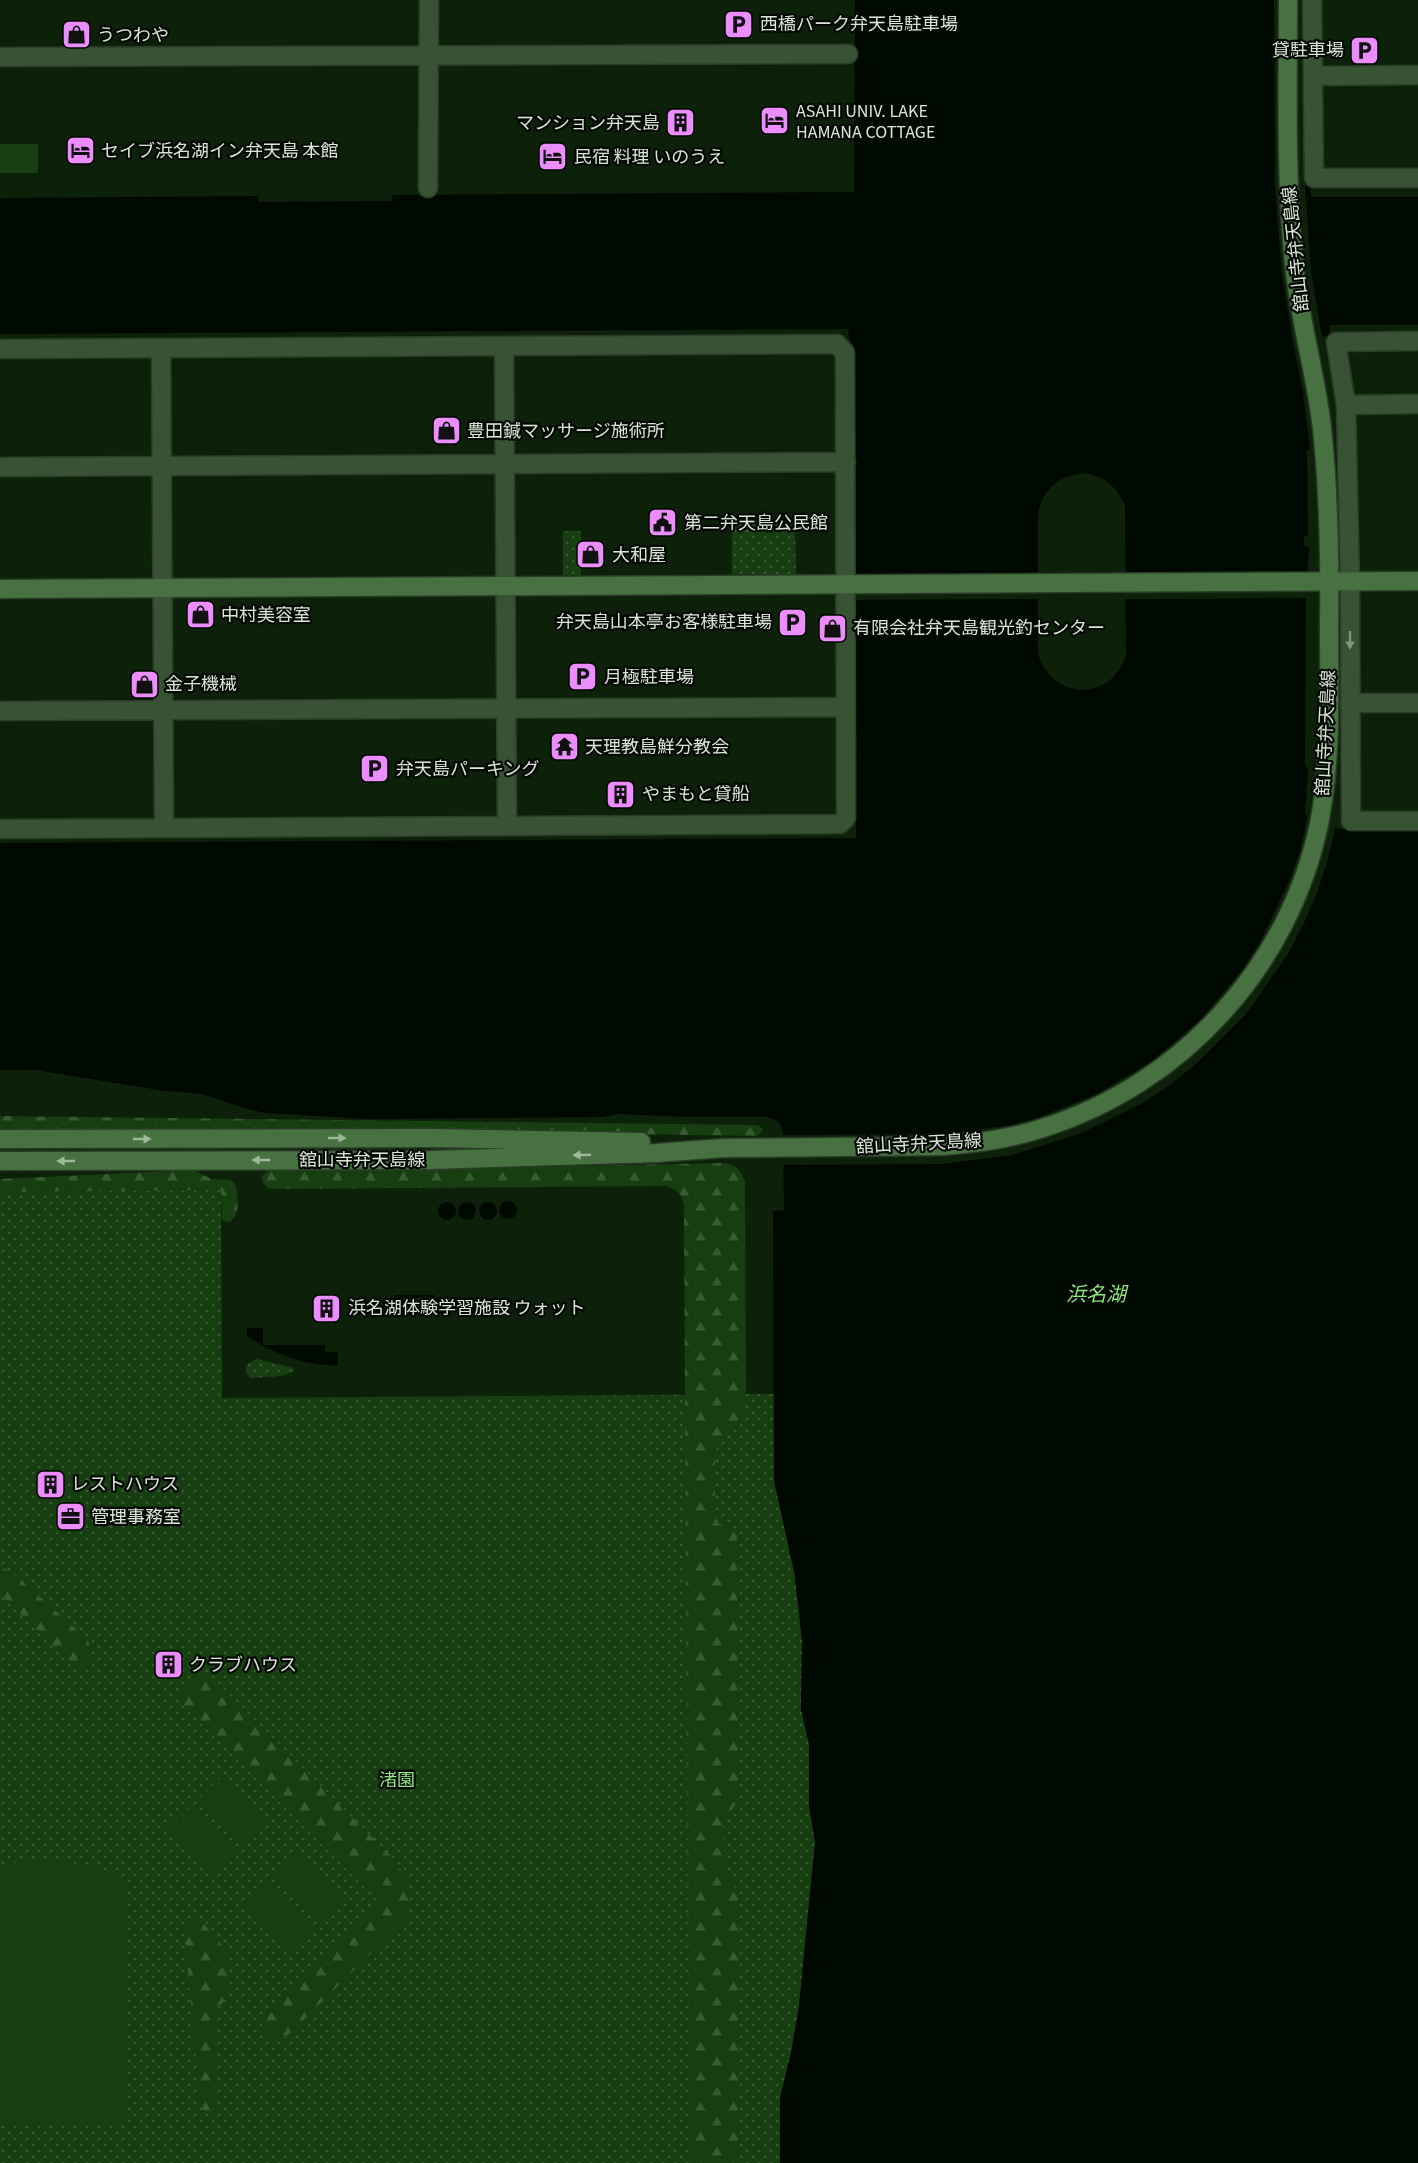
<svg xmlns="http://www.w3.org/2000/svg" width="1418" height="2163" font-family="'Source Sans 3','Noto Sans JP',sans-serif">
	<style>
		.green { fill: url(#green-dots) }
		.forest { fill: url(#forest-firs) }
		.pitch { fill: #163e10 }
		.water { fill: #000900; fill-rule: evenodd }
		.pier { fill: #0d200a }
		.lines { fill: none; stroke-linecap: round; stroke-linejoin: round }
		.street-casing { stroke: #2a3c27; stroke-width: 21 }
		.secondary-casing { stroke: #2a3c27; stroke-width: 21 }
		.street { stroke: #385234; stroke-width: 18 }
		.secondary { stroke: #477141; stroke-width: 18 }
		.oneway { fill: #80947d }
		.oneway2 { fill: #9fb79a }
		.labels { text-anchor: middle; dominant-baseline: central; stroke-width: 4.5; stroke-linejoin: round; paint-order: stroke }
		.poi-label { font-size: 18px; fill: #d9e5d6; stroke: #030802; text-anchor: start }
		.street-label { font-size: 18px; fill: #d9e5d6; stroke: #030802 }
		.park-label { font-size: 18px; fill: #93eb86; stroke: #030802 }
		.water-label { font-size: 20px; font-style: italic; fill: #8ee581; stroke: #030802 }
	</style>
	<defs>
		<pattern id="green-dots" width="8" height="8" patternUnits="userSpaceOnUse" patternTransform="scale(1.5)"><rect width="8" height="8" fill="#163e10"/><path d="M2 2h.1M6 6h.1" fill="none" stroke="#375a32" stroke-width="1.8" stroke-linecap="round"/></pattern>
		<pattern id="forest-firs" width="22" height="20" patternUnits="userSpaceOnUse" patternTransform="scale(1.5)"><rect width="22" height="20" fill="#163e10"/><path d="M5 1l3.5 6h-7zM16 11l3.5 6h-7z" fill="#375a32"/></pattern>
	</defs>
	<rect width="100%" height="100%" fill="#0d200a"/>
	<path class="green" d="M732,521H795L796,574H732Z
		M563,531H581V575H563Z
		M221,1190L222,1398L774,1394L789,1552L794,1571L802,1641L801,1709L809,1744V1806L815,1842L799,2006L791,2053L780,2098V2163H0V1192Z
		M257,1359L293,1368L294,1371L281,1376L251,1378L246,1373V1366L250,1362Z"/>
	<path class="forest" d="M0,1116L758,1125L763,1130L758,1136L431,1131L0,1133Z
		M725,1163C737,1166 741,1170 745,1182L746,1407C742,1425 725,1430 718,1445C712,1458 716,1502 716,1518L718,1523L735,1531L737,1536L738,1798C736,1809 725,1813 723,1825L724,1865L735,1887L739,1900L740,2163H689L684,1205C681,1193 677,1189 665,1186L276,1189L268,1188L263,1183L262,1176L268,1171L275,1170L431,1169Z
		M193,1170L212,1179L230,1180L235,1183C238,1194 242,1221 226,1222L222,1218L221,1190L0,1192V1179Z
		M4,1568L12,1572L87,1639C93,1649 91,1658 84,1667L76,1668L0,1594V1569Z
		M204,1672L209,1674L393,1858C409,1879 418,1902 401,1924L287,2036C278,2040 273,2041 264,2036L262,2027L263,2020L377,1906L378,1901L180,1702L178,1698L180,1694L199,1674Z
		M190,1918C199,1919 204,1924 210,1931C232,1953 228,1962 230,1992C228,2001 220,2003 216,2011L217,2101L215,2108L208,2112L202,2109L200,2103L184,1928L185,1922Z"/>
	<path class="pitch" d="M0,144H38V173H0Z
		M221,1777L266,1823L245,1844L199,1799Z
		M190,1808L236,1853L214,1875L168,1829Z
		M297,1853L342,1899L321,1921L275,1875Z
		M35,1860C68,1861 95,1866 124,1879L127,2124L0,2126V1865Z
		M266,1884L312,1930L290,1951L245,1906Z"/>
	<path class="water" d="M855,0H1274L1275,187L1310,185L1311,197H1418V325H1330L1329,335L1293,343L1303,392L1310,448L1307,451L1308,536H1304V546L1309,547L1306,599L1305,765L1308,769L1305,815L1339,829H1418V2163H780V2098L791,2053L799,2006L815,1842L809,1806V1744L801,1709L802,1641L798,1602L794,1571L774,1481L773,1211L784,1210L783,1134L781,1126L776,1120L768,1117H689L617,1114L603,1117L370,1119L265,1113L244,1108L202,1094L165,1091L35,1070H0V843L856,838L855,349L849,337L848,329L0,334V198L258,196V202L392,201V195L854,192ZM1083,473C1104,476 1117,486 1125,506L1126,656C1110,702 1053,701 1038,654V514C1043,489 1058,476 1083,473Z
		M499 1210a9 9 0 1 1 18 0a9 9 0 1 1-18 0Z
		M458 1211a9 9 0 1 1 18 0a9 9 0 1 1-18 0Z
		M438 1211a9 9 0 1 1 18 0a9 9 0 1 1-18 0Z
		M479 1211a9 9 0 1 1 18 0a9 9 0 1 1-18 0Z
		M394,1295H434L435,1298L459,1297V1300H432L431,1297L397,1298V1315H394Z
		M247,1328H263V1345H325V1352H338V1366C304,1365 275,1355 247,1336Z"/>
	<path class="pier" d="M1305,185L1311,272L1322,337L1293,343L1282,276L1275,187Z
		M1311,572L1309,598L1123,599V573Z
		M1039,574V599L853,600V575Z
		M1308,815L1336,825L1327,862L1316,895L1302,927L1286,957L1246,1014L1197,1063L1170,1085L1141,1104L1079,1134L1012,1155L943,1164L781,1165L780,1135L942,1134L1006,1126L1037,1118L1097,1094L1152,1061L1201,1019L1243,969L1260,942L1288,884L1299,854Z"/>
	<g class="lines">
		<defs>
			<path id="street" d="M1312,0L1314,178H1418
				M0,57L848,54
				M1313,76L1418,75
				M428,188L429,0
				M1418,341L1336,342L1346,405L1350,581L1351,821H1418
				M504,346L507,826
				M161,348L164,828
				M0,349L837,344L845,353L846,818L840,824L0,829
				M1346,405L1418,404
				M0,467L846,462
				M1350,703H1418
				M0,711L846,707"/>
			<path id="secondary" d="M0,589L1418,581
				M0,1139L431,1138L641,1142
				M0,1161L431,1160L656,1153L724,1148L942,1146C977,1143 1010,1139 1043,1128C1182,1084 1289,967 1319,824C1332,759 1329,692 1329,626C1330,560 1329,494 1322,428C1316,376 1301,325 1295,273C1285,183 1288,91 1288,0"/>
		</defs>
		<use href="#street" class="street-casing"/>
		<use href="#secondary" class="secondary-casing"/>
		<use href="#street" class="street"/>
		<use href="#secondary" class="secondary"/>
	</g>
	<defs><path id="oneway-solid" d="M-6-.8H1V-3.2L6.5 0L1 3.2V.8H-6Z" transform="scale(1.5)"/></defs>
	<use class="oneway" href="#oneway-solid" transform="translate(1350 640) rotate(90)"/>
	<g class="oneway2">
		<use href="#oneway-solid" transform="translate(337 1138)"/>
		<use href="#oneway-solid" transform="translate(142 1139)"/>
		<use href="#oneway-solid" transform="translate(582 1155) rotate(178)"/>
		<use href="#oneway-solid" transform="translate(261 1160) rotate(180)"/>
		<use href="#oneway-solid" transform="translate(66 1161) rotate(180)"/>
	</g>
	<defs>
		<symbol id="parking-square" viewBox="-11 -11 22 22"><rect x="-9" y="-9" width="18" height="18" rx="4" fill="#eb8dfc" stroke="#030802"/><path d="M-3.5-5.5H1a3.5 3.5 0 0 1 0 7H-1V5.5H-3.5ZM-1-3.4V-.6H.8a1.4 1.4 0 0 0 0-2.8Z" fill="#111"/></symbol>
		<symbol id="shop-square" viewBox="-11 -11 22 22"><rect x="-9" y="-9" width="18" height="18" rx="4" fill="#eb8dfc" stroke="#030802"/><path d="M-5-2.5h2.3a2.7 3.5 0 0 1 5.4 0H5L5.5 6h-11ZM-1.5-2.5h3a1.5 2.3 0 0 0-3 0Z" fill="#111"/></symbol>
		<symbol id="hotel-square" viewBox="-11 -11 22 22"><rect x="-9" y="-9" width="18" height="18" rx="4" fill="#eb8dfc" stroke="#030802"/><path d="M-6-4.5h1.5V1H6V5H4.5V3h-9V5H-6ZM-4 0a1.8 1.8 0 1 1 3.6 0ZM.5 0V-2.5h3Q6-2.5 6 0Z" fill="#111"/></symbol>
		<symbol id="building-square" viewBox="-11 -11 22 22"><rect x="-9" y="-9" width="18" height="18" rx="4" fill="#eb8dfc" stroke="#030802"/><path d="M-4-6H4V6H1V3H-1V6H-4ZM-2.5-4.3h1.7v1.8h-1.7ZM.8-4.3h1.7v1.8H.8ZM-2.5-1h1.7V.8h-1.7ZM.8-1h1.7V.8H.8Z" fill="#111"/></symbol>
		<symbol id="civic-square" viewBox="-11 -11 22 22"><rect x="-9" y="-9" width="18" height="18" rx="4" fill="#eb8dfc" stroke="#030802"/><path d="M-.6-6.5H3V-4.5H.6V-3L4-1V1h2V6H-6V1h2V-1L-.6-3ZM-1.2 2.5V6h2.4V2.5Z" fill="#111"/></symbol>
		<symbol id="temple-square" viewBox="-11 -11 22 22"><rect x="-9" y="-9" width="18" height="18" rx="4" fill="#eb8dfc" stroke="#030802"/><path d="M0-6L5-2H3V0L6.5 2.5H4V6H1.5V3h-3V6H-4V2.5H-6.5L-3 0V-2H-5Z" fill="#111"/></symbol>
		<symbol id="office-square" viewBox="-11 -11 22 22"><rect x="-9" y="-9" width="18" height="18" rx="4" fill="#eb8dfc" stroke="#030802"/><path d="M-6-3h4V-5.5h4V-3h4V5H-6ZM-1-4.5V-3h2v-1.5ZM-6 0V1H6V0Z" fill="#111"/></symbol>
	</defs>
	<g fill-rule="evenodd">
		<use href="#parking-square" x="722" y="8" width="33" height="33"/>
		<use href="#shop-square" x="60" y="18" width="33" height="33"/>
		<use href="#parking-square" x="1348" y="34" width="33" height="33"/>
		<use href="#hotel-square" x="758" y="104" width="33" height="33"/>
		<use href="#building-square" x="664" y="106" width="33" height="33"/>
		<use href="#hotel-square" x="64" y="134" width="33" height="33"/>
		<use href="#hotel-square" x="536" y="140" width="33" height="33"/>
		<use href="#shop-square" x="430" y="414" width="33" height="33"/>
		<use href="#civic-square" x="646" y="506" width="33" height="33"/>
		<use href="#shop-square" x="574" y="538" width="33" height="33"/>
		<use href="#shop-square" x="184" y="598" width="33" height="33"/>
		<use href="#parking-square" x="776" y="606" width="33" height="33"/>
		<use href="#shop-square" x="816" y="612" width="33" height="33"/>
		<use href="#parking-square" x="566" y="660" width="33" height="33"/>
		<use href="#shop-square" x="128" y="668" width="33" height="33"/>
		<use href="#temple-square" x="548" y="730" width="33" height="33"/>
		<use href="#parking-square" x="358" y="752" width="33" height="33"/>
		<use href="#building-square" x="604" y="778" width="33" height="33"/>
		<use href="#building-square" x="310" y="1292" width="33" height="33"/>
		<use href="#building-square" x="34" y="1468" width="33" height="33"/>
		<use href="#office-square" x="54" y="1500" width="33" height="33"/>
		<use href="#building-square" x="152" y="1648" width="33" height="33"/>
	</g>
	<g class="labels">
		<g class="poi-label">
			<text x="760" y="24">西橋パーク弁天島駐車場</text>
			<text x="97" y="35">うつわや</text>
			<text x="1344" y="50" text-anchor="end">貸駐車場</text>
			<text x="796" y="111">ASAHI UNIV. LAKE<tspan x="796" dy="21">HAMANA COTTAGE</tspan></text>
			<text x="660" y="123" text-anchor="end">マンション弁天島</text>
			<text x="101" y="151">セイブ浜名湖イン弁天島 本館</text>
			<text x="574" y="157">民宿 料理 いのうえ</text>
			<text x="467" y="431">豊田鍼マッサージ施術所</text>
			<text x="684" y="523">第二弁天島公民館</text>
			<text x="612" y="555">大和屋</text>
			<text x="221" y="615">中村美容室</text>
			<text x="772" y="622" text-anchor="end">弁天島山本亭お客様駐車場</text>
			<text x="853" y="628">有限会社弁天島観光釣センター</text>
			<text x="604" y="677">月極駐車場</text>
			<text x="165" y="684">金子機械</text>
			<text x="585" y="747">天理教島鮮分教会</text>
			<text x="396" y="769">弁天島パーキング</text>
			<text x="642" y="794">やまもと貸船</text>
			<text x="348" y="1308">浜名湖体験学習施設 ウォット</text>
			<text x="71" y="1484">レストハウス</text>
			<text x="91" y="1517">管理事務室</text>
			<text x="189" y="1665">クラブハウス</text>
		</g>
		<g class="street-label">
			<text transform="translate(1296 249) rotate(-96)">舘山寺弁天島線</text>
			<text transform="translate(1326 733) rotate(-87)">舘山寺弁天島線</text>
			<text transform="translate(919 1144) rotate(-3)">舘山寺弁天島線</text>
			<text x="362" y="1160">舘山寺弁天島線</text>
		</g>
		<g class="park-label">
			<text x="397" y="1780">渚園</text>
		</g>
		<g class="water-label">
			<text x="1096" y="1295">浜名湖</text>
		</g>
	</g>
</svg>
